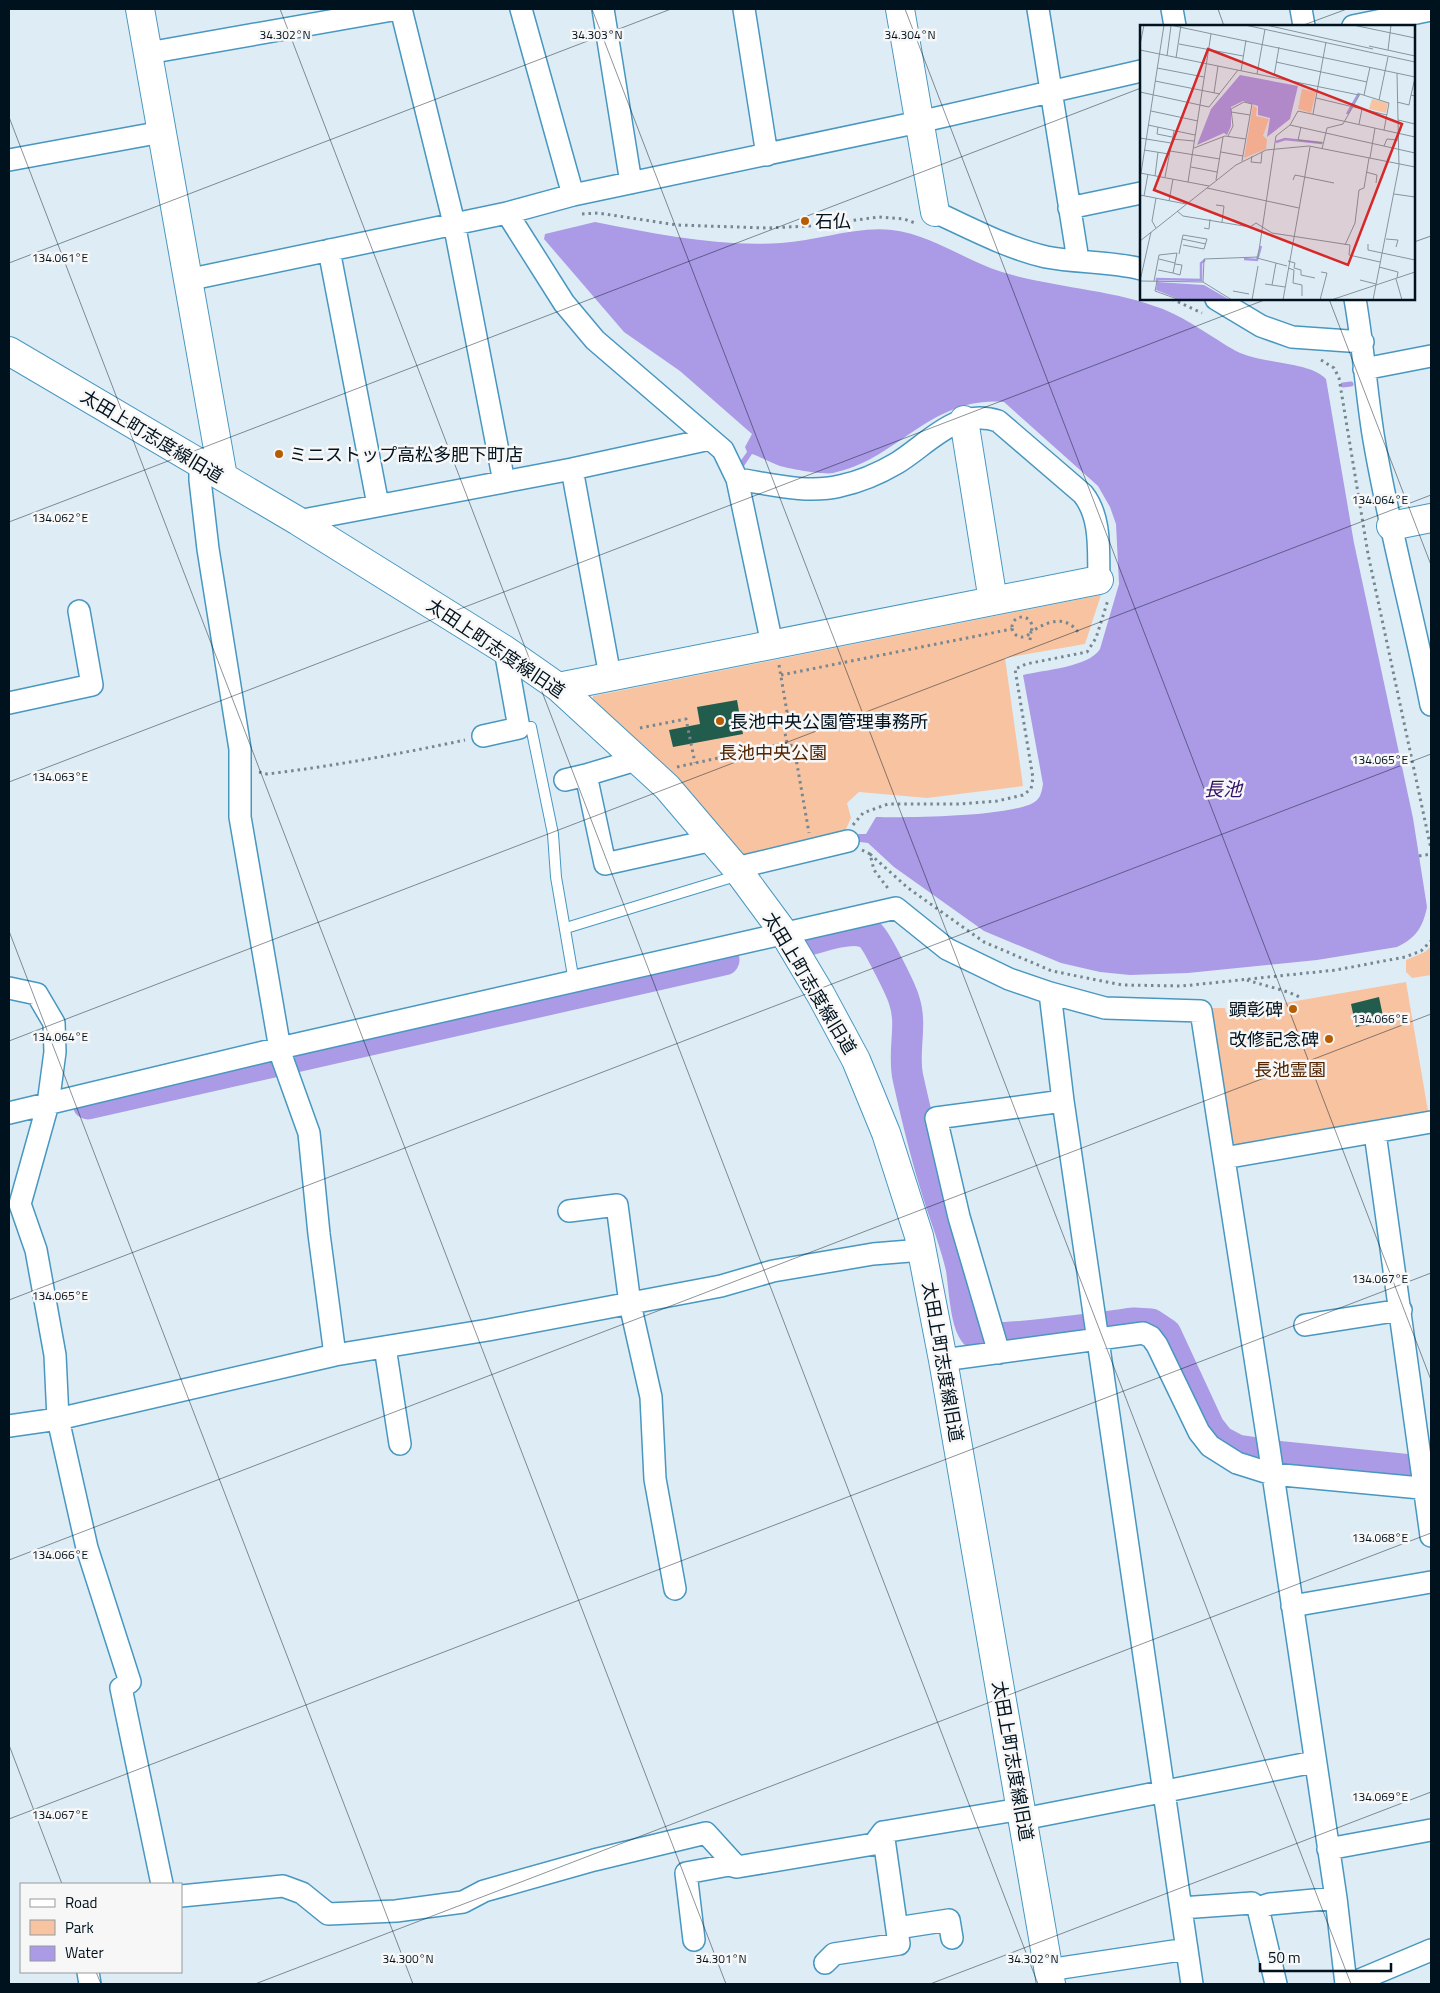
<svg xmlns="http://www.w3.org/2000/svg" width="1440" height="1993" font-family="'Titillium Web','Noto Sans JP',sans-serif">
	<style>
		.green { fill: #f7c3a1 }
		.water { fill: #ab9ae6 }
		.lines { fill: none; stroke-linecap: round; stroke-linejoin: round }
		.stream { stroke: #ab9ae6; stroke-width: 5 }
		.river { stroke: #ab9ae6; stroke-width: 31 }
		.building { fill: #215c4d }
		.lane-casing { stroke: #4897c0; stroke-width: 12 }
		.street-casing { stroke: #4897c0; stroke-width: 24 }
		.secondary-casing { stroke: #4897c0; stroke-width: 30 }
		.path { stroke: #778791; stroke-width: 3; stroke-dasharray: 2.5 4; stroke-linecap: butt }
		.lane { stroke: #fff; stroke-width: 10 }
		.street { stroke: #fff; stroke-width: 21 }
		.secondary { stroke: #fff; stroke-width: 28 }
		.ticks { fill: none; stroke: #00121e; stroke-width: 1; stroke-opacity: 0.45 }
		.poi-dot { fill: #b85c02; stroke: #f7f7f7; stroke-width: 2 }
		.labels { text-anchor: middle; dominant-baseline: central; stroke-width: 5; stroke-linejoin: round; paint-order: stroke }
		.poi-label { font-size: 18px; fill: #00121e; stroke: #f7f7f7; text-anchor: start }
		.street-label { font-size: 18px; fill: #00121e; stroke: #f7f7f7 }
		.park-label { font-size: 18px; fill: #532500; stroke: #f7f7f7 }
		.water-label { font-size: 19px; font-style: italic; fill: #34126a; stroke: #f7f7f7 }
		.inset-river { fill: none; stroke: #ab9ae6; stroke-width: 2.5 }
		.inset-road { fill: none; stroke: #85959f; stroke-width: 1 }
		.view { fill: #d62828; fill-opacity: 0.15; stroke: #d62828; stroke-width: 2.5 }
		.inset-edge { fill: none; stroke: #00121e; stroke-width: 2.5 }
		.ticks-label { font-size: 12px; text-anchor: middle; fill: #00121e; stroke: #f7f7f7; stroke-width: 5; stroke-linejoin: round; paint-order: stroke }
	</style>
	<rect width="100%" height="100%" fill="#deedf5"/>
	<path class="green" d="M1101,595L1085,644L1005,658L1023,786L927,798L859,792L847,803L851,818L842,838L747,860L593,701V696Z
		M1431,946V975L1412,978L1406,972V960L1425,952Z
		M1406,982L1428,1111L1239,1148L1230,1140L1212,1008H1225L1226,1013Z"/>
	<path class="water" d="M595,222C656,234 718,247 781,243C818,241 855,226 892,230C932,235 964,260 1002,272C1055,288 1112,289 1163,309C1190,320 1211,337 1236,351C1260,364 1310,361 1326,379L1354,543L1413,818L1427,907C1423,927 1416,938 1397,947L1317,960L1188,973L1130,975L1100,972L1061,963L984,931L894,867L868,843L860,842L858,834H866L876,817C904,818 1016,817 1036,801C1041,797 1042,790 1043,784L1023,675C1044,670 1089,667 1100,649L1119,584L1116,524L1110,507L1098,486L1004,402C930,396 898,460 833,473C823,475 791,469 780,466C771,463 761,457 752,454L744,466L739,463L747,452L745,447L752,434L680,371L624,332L544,239L545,234Z"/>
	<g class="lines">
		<path class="stream" d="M1343,385L1351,384"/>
		<path class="river" d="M805,941C823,937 856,923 871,936C877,942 901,989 904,1000C913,1025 902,1052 908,1078C916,1114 925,1152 936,1187C944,1214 955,1240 961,1267C964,1281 965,1328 977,1335C992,1343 1110,1326 1134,1323L1151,1324L1166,1334L1209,1427L1220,1441L1237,1450L1284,1457L1431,1472
			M88,1104L724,960"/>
	</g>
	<path class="building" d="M737,700L743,734L673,747L669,730L700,724L697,707Z
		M1379,997L1384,1021L1356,1027L1351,1004Z"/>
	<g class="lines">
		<defs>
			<path id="lane" d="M519,728L531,727L553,834L556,877L574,982
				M566,928L739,875"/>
			<path id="street" d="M401,9L454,223L504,482
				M521,9L573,195
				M603,9L631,183
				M744,9L767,155
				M1038,9L1078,260
				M1172,9L1175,26
				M1301,9L1304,26
				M1353,26L1431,10
				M148,53L398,9
				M9,160L162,132
				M1069,208L1141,193
				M935,212C970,228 1007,248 1046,257C1077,263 1110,261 1141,269
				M507,213L564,303L595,340L723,450L737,479L772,644
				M329,250L378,505
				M187,280L507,213L573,195L919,122L1141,71
				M1216,299L1261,326L1292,337L1363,342
				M1355,299C1363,344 1366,389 1373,434C1388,525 1413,614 1431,705
				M1364,369L1431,356
				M200,465V480L208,549L240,749V817L281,1055L309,1133L319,1234L335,1355
				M572,469L610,676
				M737,479C770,484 807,494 840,486C859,482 880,473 897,463C928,444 957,407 998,421L1083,494C1102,518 1098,551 1099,580
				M298,521L572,469L710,439
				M9,703L92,685L79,611
				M483,736L519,728L505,650
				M636,760L586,775L605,864L713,840
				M565,780L586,775
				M736,868L848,841
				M9,988L37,994L54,1023L55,1052L48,1104L20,1204L36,1250L55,1355L58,1419L87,1548L130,1682L121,1688L162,1884
				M1050,993L1063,1101L1192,1984
				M9,1113L280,1048L896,908L947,949L1009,979L1050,993L1105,1008L1201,1011L1269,1448L1336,1898L1346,1984
				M1375,1133L1431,1536
				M1224,1158L1431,1122
				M569,1211L617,1205L630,1304L651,1397L655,1479L675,1589
				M1305,1325L1401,1310
				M385,1347L400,1444
				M999,1353L959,1217L936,1118L1063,1101
				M943,1360L1143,1333L1151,1337L1157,1345L1199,1432L1210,1446L1237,1463L1272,1474L1431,1489
				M9,1426L58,1419L335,1355L488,1330L721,1286L773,1271L873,1254L922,1250
				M1292,1606L1431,1582
				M1023,1819L1314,1762
				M1328,1849L1431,1830
				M181,1896L283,1886L302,1893L328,1914L396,1911L463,1902L484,1891L594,1860L706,1833L737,1867L874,1844L883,1832L1021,1809
				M1181,1908L1252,1903L1258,1908L1276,1984
				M1258,1908L1270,1904L1336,1898
				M897,1928L949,1920L952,1938
				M694,1940L686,1873L729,1865L737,1867
				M825,1963L834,1954L899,1944L883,1832
				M1048,1970L1187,1949
				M88,1972L90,1984
				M1350,1984L1431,1950"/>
			<path id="secondary" d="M140,9L223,477
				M900,9L935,212
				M9,351L298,521L505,650L558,687L667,787L736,868L784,933L821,995L856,1060L886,1133L919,1236L943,1360L1051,1984
				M964,420L993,601
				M1391,526L1431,518
				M558,687L1099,580"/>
		</defs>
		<use href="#lane" class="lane-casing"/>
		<use href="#street" class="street-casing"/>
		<use href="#secondary" class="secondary-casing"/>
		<path class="path" d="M582,214L598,213L677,225L767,228L810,226L879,217L904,219L915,223
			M1172,299L1202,313
			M1321,360L1334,368L1339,378L1368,554L1431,849
			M1012 627a10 10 0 1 1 20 0a10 10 0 1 1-20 0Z
			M1030,640L1031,632C1046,622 1065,614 1078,632
			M779,665L787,712L782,718L787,743L794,747L809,833
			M781,675L1012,629
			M640,728L686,719L695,763
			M677,767L787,743
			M259,772L267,774C334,766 399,754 465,740
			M853,825L863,813L888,804H958L997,801L1023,795L1031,789L1033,778L1015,669L1026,664L1087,652L1096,638L1108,600
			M862,850L870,854L874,870L890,891
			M870,854L908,888L984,942L1052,971L1122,985L1182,986L1336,970L1405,957L1421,951L1431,941
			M1419,856L1431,854
			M1247,980C1261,985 1292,991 1302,999"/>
		<use href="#lane" class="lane"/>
		<use href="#street" class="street"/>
		<use href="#secondary" class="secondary"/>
	</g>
	<path class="ticks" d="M280,9L1038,1984M592,9L1351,1984M905,9L1431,1380M1218,9L1224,26M1301,26L1347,9M9,117L726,1984M1414,242L1431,236M9,263L671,9M1329,299L1431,565M9,522L1141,88M9,782L1267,299M9,931L413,1984M9,1041L1431,495M9,1300L1431,754M9,1560L1431,1014M9,1745L62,1884M9,1819L1431,1273M96,1972L101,1984M255,1984L1431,1533M930,1984L1431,1792"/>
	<g class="poi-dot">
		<circle cx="805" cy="221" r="5"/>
		<circle cx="279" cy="454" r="5"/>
		<circle cx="720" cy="721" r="5"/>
		<circle cx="1293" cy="1009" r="5"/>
		<circle cx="1329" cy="1039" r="5"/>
	</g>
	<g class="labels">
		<g class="poi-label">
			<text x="815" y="221">石仏</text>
			<text x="289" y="454">ミニストップ高松多肥下町店</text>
			<text x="730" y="721">長池中央公園管理事務所</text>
			<text x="1283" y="1009" text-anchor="end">顕彰碑</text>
			<text x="1319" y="1039" text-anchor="end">改修記念碑</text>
		</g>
		<g class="street-label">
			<text transform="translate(152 436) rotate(31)">太田上町志度線旧道</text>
			<text transform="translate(496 648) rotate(34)">太田上町志度線旧道</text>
			<text transform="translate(810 983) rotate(59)">太田上町志度線旧道</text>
			<text transform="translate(943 1362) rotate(80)">太田上町志度線旧道</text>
			<text transform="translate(1013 1761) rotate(80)">太田上町志度線旧道</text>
		</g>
		<g class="park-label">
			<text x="773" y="752">長池中央公園</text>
			<text x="1290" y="1069">長池霊園</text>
		</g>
		<g class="water-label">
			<text x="1223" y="788">長池</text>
		</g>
	</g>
	<g transform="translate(1140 25)">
		<rect width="275" height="275" fill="#deedf5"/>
		<path d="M162,64L176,67L171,88L158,84ZM232,74L248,78L246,88L229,84ZM113,80L117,83L116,91L129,94L123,111L127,114L126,124L104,133Z" fill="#f7c3a1"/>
		<path d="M100,50L158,61L150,94L127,112L130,93L118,90V81L103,76L91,82V101L87,110L84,108L57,120L71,84ZM17,257L64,260L90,275H41L16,265Z" fill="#ab9ae6"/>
		<path class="inset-river" d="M207,89L219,68M136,117L145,114L182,118M104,234L117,235L121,221M17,257V254L61,255V238L65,235"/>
		<path class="inset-road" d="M30,0L275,52M105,0L275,37M126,0L233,24M213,0L275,13M39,19L103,31M0,20L4,0M229,21L275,31M0,25L219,70M248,25L251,0M27,31L31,1M36,33L41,0M136,37L227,57M17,43L64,52M101,46L106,15M117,49L125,4M134,51L139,22M15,56L80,69M0,67L69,82L98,45M74,68L78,41M224,70L230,42M271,70L275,53M176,73L247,90M239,75L248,32M257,77L269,80L271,70L275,71M11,86L58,96M91,87L110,90M173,89L186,17M258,95L275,99M219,99L222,84M8,100L55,110M150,100L275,128M18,102L17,109L32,112M161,102L158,115L183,118M88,111L93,101L91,84L104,77L112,79L102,136M0,113L31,118M32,114L54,116M244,121L247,114L258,115M54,123L85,111L106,114M182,124L187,103L203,99L220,69L249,78L244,105M4,125L29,129M30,126L80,134M81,127L103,131M112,131L111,137L121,138L122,127M230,133L235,103M51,142L77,147M226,147L237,150L236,158M0,148L69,161M1,148L24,0M15,151L18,127M25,152L34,106M76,155L83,112M153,155L155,150L194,158M48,157L71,9M67,163L159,183M254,169L275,172M0,170L46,179M4,171L8,149M16,173L12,196L16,203M29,176L33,154M76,180L84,181L82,197M37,186L43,191L110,202L116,198L132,208L210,220L209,230L240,237M64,203L69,204L70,194M42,214L66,219M246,214L258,215L256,222M0,216L96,140L126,125L169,121L275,142M228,219V225L275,235M205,220L215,198L219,165L224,163L229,133M39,229L43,210L67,214L64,224L43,220M117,233L147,241M19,234L35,238M148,236L155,238L154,243L161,245V250L175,253M239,242L258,247L257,253M148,243L154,245L153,258L162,260V271M33,248L40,250L42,240L35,239M256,254L262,275M220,255L236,259M0,256L63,257L92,275M0,256L11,207M14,256L19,230L37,228L33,248L18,245M17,256L15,266L40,275M63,257L64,234L118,232L136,111L150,100L158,86L275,112M125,259L145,262M132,260L136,238M93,266L109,269M112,275L118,241M143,275L170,122M180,275L187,248L181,247M191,275L275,247M233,275L259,141L257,48"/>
		<path class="view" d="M68,24L262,99L208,240L14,165Z"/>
		<rect width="275" height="275" class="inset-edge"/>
	</g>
	<g class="ticks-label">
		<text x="910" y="39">34.304°N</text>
		<text x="285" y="39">34.302°N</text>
		<text x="597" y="39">34.303°N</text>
		<text x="60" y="262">134.061°E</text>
		<text x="1380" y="504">134.064°E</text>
		<text x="60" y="522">134.062°E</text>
		<text x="1380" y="764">134.065°E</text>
		<text x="60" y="781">134.063°E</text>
		<text x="1380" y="1023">134.066°E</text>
		<text x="60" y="1041">134.064°E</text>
		<text x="1380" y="1283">134.067°E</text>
		<text x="60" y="1300">134.065°E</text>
		<text x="1380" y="1542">134.068°E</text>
		<text x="60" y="1559">134.066°E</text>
		<text x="1380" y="1801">134.069°E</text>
		<text x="60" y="1819">134.067°E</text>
		<text x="408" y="1963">34.300°N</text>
		<text x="721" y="1963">34.301°N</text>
		<text x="1033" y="1963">34.302°N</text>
	</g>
	<rect width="1440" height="1993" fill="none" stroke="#00121e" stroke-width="20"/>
	<rect x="20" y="1883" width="162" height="90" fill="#f7f7f7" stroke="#949ba0"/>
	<rect x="30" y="1899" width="25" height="8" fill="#ffffff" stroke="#949ba0"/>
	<text x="65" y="1908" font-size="15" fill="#00121e">Road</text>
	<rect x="30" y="1920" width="25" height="15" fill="#f7c3a1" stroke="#949ba0"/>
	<text x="65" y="1933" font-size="15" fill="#00121e">Park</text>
	<rect x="30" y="1946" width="25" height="15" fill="#ab9ae6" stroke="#949ba0"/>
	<text x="65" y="1958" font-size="15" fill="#00121e">Water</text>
	<path d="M1260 1963v8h131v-8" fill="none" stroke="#00121e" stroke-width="2.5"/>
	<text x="1268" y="1963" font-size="15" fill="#00121e" stroke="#f7f7f7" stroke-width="4" paint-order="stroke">50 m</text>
</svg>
